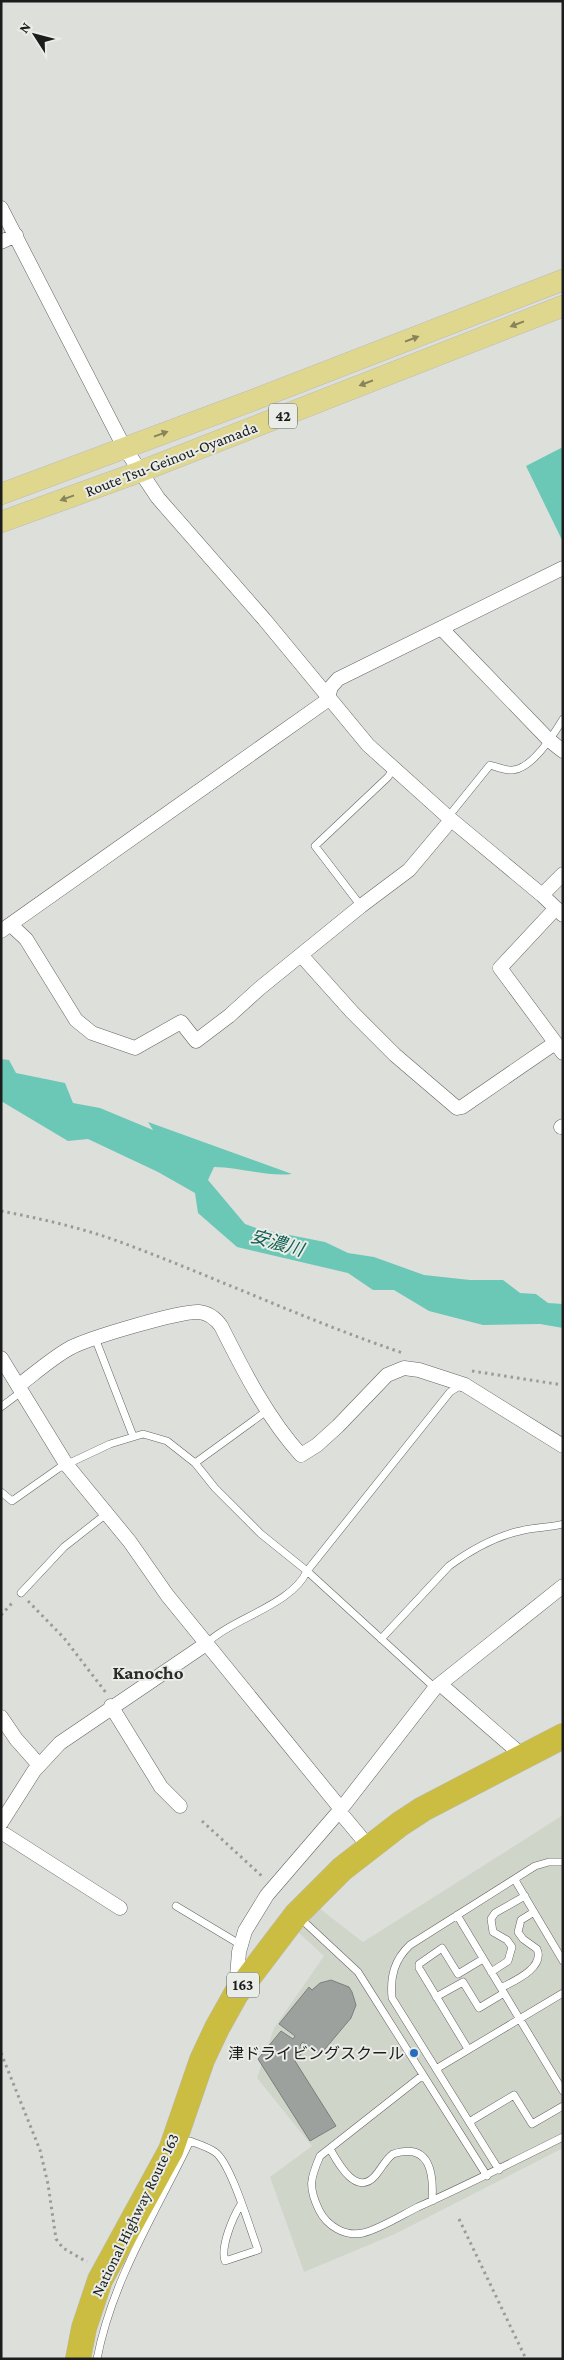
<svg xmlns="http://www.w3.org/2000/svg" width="564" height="2360" font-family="'Crimson Pro','Noto Sans JP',serif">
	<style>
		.built { fill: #d0d5ca }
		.water { fill: #6bc8b6 }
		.building { fill: #9da19e; stroke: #7c807d }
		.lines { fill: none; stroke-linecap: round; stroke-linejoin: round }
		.lane-casing { stroke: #646662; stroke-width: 8 }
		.street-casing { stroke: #646662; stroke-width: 15 }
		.primary-casing { stroke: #bbb; stroke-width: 22 }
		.highway-casing { stroke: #bbb; stroke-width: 26 }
		.path { stroke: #9a9c99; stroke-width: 3; stroke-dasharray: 2.5 4; stroke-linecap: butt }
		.lane { stroke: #fff; stroke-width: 7 }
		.street { stroke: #fff; stroke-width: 14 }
		.primary { stroke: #dfd78d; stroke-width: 21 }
		.highway { stroke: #cabd41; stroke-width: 25 }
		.oneway { fill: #87835a }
		.poi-dot { fill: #266dbd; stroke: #eaece8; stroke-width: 2 }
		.labels { text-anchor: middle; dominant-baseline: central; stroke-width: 4; stroke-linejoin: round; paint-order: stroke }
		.shield { fill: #eaece8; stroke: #595a58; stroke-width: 1 }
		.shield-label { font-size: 15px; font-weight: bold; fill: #1b1c1b }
		.street-label { font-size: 16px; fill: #1b1c1b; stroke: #eaece8 }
		.poi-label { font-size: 16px; fill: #1b1c1b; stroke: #eaece8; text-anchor: end }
		.water-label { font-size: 18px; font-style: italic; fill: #136053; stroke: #eaece8 }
		.quarter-label { font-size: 19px; font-weight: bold; fill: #292b28; stroke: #eaece8 }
	</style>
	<rect width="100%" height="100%" fill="#dddfdb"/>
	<path class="built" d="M563,1815V2148L395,2234L304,2272L270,2177L312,2146L257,2078L274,2028L324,1956L297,1931L315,1905L363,1942Z"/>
	<path class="water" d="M563,447V542L526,466Z
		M1,1059L9,1060L16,1073L65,1083L73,1103L100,1108L153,1130L148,1122L292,1174C266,1177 240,1167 214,1167L208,1180L245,1224L259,1229L325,1242L348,1253L374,1257L424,1275L470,1280H503L520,1293L536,1294L548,1303L563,1304V1328L540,1324L483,1325L429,1311L394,1290H373L348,1273L237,1247L198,1213L195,1193L158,1172L88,1139L68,1141L1,1101Z"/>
	<path class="building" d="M331,1980L349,1987L352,1992L356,2005L351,2018L320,2055L303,2042L300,2045L305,2050L295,2061L336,2126L310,2141L258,2059L281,2031L293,2039L295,2036L279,2024L309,1987L312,1990L320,1983Z"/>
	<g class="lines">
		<defs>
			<path id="lane" d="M448,817L490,765C497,767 506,771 513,770C533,768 554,734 563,719
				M361,906L315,846L388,777L393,769
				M95,1338L133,1436
				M1,1407L21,1392
				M195,1463L268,1410
				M1,1492L12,1501L59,1468L110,1444L143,1434L167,1441L195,1463L215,1488L261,1534L307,1571L435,1688
				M21,1593L64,1547L101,1518L108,1515
				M381,1639L449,1566C471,1550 493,1537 520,1531C534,1527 549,1528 563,1524
				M206,1644C232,1618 292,1605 307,1571L450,1392L461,1385
				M515,1880L563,1961
				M176,1906L241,1945
				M457,1915L563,2091
				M299,1917L358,1972L487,2176
				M491,1972L508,1961L512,1947L507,1940L493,1932L491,1919L495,1913L525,1896
				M501,1988C514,1981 545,1968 537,1949L523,1939L518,1932L521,1920L534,1912
				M436,1997L463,1982L479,2008L504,1993
				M468,2049L419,1968V1964L442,1948L458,1974L483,1959
				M436,2069L563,1993
				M423,2075L320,2156C310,2179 308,2187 319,2210C327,2226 345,2237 363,2233C380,2229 402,2215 418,2207C467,2185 515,2161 563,2137
				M469,2122L514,2095L532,2124L563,2106
				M330,2149C338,2163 356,2197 375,2176C382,2168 385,2160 393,2154C430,2142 434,2173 432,2201
				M499,2170L392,1998C390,1977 394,1960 410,1945L535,1866L549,1862H563
				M97,2359C112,2280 156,2212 190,2141C198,2144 208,2147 215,2152C231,2163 250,2229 258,2250L225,2261C220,2247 233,2217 241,2204"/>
			<path id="street" d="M1,208L124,447L158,498L264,619L368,745L448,817L542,895L563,915
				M1,242L16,235
				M441,628L549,740L563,751
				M328,697L331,687L338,679L563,568
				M542,895L563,874
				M556,908L500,968L563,1053
				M11,925L26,939L76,1020L92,1033L135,1048L181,1022L196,1041L229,1016L260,988L361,906L409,870L451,820
				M1,931L329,699
				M301,955L352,1012L395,1055L457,1108L462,1107L555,1043
				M561,1127L563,1126
				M1,1358L66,1464L130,1542L167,1595L341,1809
				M18,1386C34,1374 52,1358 70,1348C89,1338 179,1311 199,1312C208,1313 216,1319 221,1326C243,1370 268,1419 301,1455L317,1445L338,1426L387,1375L404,1368L419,1370L465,1385L563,1446
				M440,1684L524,1757
				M111,1706L161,1787L180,1806
				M1,1717L16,1739L39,1765
				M339,1811L369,1847
				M1,1823L34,1771L60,1743L206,1644
				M1,1832L120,1908
				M236,1989L239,1952L245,1931L267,1895L341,1809L435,1688L563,1586"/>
			<path id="primary" d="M1,494L256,399L563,280
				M1,522L139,472L563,306"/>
			<path id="highway" d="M78,2359L84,2328L100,2280L171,2150L202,2060L217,2028L236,1994L296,1915L342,1869L400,1824L423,1809L563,1736"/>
		</defs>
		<use href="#lane" class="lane-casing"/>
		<use href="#street" class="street-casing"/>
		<use href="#primary" class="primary-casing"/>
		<use href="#highway" class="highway-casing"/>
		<path class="path" d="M1,1211C42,1219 83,1228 123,1243C217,1278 308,1321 403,1353
			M472,1371L563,1385
			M28,1601L64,1638L107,1694
			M1,1615L14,1601
			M202,1821L264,1878
			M1,2053L40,2150L48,2184L56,2239L63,2248L87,2262
			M459,2219L526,2359"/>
		<use href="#lane" class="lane"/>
		<use href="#street" class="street"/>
		<use href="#primary" class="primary"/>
		<use href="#highway" class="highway"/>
	</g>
	<defs><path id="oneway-solid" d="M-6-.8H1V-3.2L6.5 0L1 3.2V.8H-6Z" transform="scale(1.25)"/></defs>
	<g class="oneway">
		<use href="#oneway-solid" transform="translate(517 324) rotate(159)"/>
		<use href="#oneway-solid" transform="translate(412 339) rotate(-21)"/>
		<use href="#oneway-solid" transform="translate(366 383) rotate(159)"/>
		<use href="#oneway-solid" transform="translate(161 434) rotate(-20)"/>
		<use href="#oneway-solid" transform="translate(67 498) rotate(160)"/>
	</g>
	<circle class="poi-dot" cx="414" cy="2053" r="5"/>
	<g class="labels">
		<g class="shield">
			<rect x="269" y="403.5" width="28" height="25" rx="4"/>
			<rect x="227" y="1972.5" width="32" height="25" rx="4"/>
		</g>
		<g class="shield-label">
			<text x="283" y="416">42</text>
			<text x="243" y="1985">163</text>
		</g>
		<g class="street-label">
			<text transform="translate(171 459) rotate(-21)">Route Tsu-Geinou-Oyamada</text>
			<text transform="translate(135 2215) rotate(-64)">National Highway Route 163</text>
		</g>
		<g class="poi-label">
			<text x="404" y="2053">津ドライビングスクール</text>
		</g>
		<g class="water-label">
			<text transform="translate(277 1243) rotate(16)">安濃川</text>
		</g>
		<g class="quarter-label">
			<text x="148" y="1672">Kanocho</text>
		</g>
	</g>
	<rect width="564" height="2360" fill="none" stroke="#1b1c1b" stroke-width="5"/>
	<g transform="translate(35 35) rotate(306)" stroke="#eaece8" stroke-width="4" paint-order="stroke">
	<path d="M0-4L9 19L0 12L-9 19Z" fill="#1b1c1b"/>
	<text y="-8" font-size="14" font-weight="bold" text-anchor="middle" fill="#1b1c1b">N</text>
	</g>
</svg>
